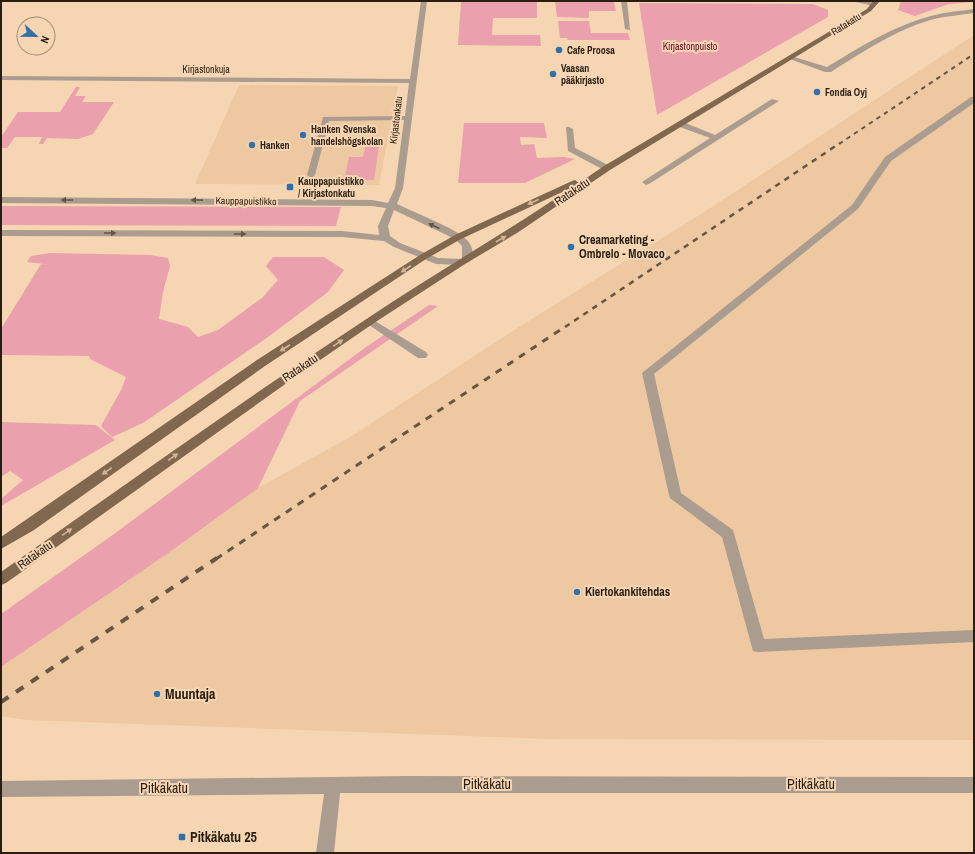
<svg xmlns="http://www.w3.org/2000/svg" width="975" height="854" font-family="'Archivo Narrow',sans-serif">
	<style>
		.built { fill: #eec8a0 }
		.green { fill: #eaa0ad }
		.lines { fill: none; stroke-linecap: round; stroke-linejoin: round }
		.minor { fill: #aa9c8e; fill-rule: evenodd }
		.major { fill: #80674d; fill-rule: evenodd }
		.rail-far3 { stroke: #685543; stroke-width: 2; stroke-dasharray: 4.5 4.5; stroke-linecap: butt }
		.rail-far2 { stroke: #685543; stroke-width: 2.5; stroke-dasharray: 5.5 5.5; stroke-linecap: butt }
		.rail-far1 { stroke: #685543; stroke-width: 3; stroke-dasharray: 7 7; stroke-linecap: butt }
		.rail { stroke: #685543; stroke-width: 4; stroke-dasharray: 9 9; stroke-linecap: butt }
		.oneway { fill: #635649 }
		.oneway2 { fill: #d3b494 }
		.poi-dot { fill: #3271a8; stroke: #f6d5b3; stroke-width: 1.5 }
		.labels { text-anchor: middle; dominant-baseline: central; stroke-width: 4; stroke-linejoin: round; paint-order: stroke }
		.far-street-label { font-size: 10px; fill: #291d11; stroke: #f6d5b3 }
		.far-park-label { font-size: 10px; fill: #65092a; stroke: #f6d5b3 }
		.far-poi-label { font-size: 10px; font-weight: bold; fill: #291d11; stroke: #f6d5b3; text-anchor: start }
		.street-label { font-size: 12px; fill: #291d11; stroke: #f6d5b3 }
		.poi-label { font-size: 12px; font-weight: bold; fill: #291d11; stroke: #f6d5b3; text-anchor: start }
		.near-poi-label { font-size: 14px; font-weight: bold; fill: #291d11; stroke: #f6d5b3; text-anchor: start }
		.near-street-label { font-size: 14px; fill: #291d11; stroke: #f6d5b3 }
	</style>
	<rect width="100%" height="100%" fill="#f6d5b3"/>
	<path class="built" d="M974,35V740L549,739L27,720L1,716V667L167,554L258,488L350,437L522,325L701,214Z
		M239,85L398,86L379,185L195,184Z"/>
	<path class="green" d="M555,1L614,2L616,11H589V18L557,17Z
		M901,1H974V2L949,4L915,16L898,10Z
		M461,2H537V18H493L492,35H540L541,46L458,45Z
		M639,3L813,4L828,10V17L657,115Z
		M558,21H589L591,33H628L630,40H568L567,38H560Z
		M76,87H80L75,96H86L82,102H114L93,134L78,139L47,138L43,144H39L42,137H15L7,148H1V137L18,112H60Z
		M464,123H544L547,138L520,137L521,145L534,144L537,158L564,157L575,159L525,183H458Z
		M367,139H380L374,180H344L349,157H363Z
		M1,206L341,207L336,226L1,225Z
		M50,253L151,255L168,258L170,266L163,292L159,319L188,327L198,337L218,330L262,298L278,280L266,266L273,257H324L344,270L328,292L268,337L143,423L112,437L101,426L121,390L126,377L90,359L89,356L1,355V329L41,264L52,265L27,262L31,256Z
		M429,305L438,306L300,401L258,488L167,554L1,667V614L114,534L366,347Z
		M1,422L96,425L115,440L1,506V499L23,480L10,471L1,477Z"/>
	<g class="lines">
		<path class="minor" d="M421,1H427L403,188L397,204C413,212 455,228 466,239C472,245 475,253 470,261L461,265L436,264L394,247L384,241L342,237L1,236V230L342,231L379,235L378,226L386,208L372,206L1,203V197L372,200L388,203L395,188L404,120L329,121L315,175L311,178L307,175L323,117L405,116L409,83L1,80V76L410,79ZM394,210L455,239L462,246V259L438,258L400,243L390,236L388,226Z
			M621,1H627L630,30L625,29Z
			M851,1H867L877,4L874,6Z
			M974,9V13C961,15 947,16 934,19C897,29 864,51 831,72H825L787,58L791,56L827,67C860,47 893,26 931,16C945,12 960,11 974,9Z
			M971,97H974V103L891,161L858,209L654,374L681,493L733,530L764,639L974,630V642L758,652L753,651L722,537L670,498L669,495L642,373L852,205L885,157Z
			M772,99L779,101L649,184L646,185L642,182L710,138L677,126V122H683L715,135Z
			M566,127H569L573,129L575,148L610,166V170H604L568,151Z
			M370,318L426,352L428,355L426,358H418L366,323L365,321Z
			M408,776L974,777V793H340L334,853H316L324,794L1,797V781Z"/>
		<path class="major" d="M873,1H880L871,11L610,170L517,233L465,264L374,323L291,380L6,583L1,585V572C122,487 242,401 365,320C433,274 504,234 571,188L461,239L426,259L265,366L34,530L1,549V537L257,360L420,255L455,235L572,181L575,180L579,183L604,166L867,9Z"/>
		<path class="rail-far3" d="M839,144L974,54"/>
		<path class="rail-far2" d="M565,327L840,143"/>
		<path class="rail-far1" d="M216,559L566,326"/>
		<path class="rail" d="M1,702L217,558"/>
	</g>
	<defs><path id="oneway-solid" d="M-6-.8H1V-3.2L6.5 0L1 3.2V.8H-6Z"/></defs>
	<g class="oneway">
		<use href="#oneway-solid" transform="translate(67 200) rotate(-180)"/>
		<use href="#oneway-solid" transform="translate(197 200) rotate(-179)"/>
		<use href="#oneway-solid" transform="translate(434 226) rotate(-156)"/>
		<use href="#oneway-solid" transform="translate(110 233)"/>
		<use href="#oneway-solid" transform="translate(240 234)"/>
	</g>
	<g class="oneway2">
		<use href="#oneway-solid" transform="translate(533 202) rotate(155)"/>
		<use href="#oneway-solid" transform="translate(501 239) rotate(-30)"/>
		<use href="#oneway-solid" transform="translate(406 269) rotate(147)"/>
		<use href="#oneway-solid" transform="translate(338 343) rotate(-34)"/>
		<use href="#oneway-solid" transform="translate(285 348) rotate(147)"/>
		<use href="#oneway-solid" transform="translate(173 457) rotate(-35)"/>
		<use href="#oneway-solid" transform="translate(107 471) rotate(145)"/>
		<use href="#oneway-solid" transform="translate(67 532) rotate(-35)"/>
	</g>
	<g class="poi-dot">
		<circle cx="559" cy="50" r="4"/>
		<circle cx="553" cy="74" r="4"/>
		<circle cx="817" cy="92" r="4"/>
		<circle cx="303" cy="135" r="4"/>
		<circle cx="252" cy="145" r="4"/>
		<rect x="286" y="183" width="8" height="8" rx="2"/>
		<circle cx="571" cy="247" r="4"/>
		<circle cx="577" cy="592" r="4"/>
		<circle cx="157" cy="694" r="4"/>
		<rect x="178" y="833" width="8" height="8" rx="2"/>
	</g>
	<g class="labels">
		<g class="far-street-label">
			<text transform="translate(846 24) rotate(-32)">Ratakatu</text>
			<text x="206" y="69">Kirjastonkuja</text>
			<text transform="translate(396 120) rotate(-83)">Kirjastonkatu</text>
			<text transform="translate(246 201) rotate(1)">Kauppapuistikko</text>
		</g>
		<g class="far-park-label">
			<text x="690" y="46">Kirjastonpuisto</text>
		</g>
		<g class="far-poi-label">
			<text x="567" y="50">Cafe Proosa</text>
			<text x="561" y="68">Vaasan<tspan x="561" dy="12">pääkirjasto</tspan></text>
			<text x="825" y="92">Fondia Oyj</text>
			<text x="311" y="129">Hanken Svenska<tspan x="311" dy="12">handelshögskolan</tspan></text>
			<text x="260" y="145">Hanken</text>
			<text x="298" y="181">Kauppapuistikko<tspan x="298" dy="12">/ Kirjastonkatu</tspan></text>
		</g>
		<g class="street-label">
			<text transform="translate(572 192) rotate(-34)">Ratakatu</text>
			<text transform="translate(300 368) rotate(-34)">Ratakatu</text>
			<text transform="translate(35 555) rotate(-35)">Ratakatu</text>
		</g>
		<g class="poi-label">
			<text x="579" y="240">Creamarketing -<tspan x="579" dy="14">Ombrelo - Movaco</tspan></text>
			<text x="585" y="592">Kiertokankitehdas</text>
		</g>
		<g class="near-poi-label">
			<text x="165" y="694">Muuntaja</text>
			<text x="190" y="837">Pitkäkatu 25</text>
		</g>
		<g class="near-street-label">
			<text x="487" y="784">Pitkäkatu</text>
			<text x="811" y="784">Pitkäkatu</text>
			<text x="164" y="788">Pitkäkatu</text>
		</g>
	</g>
	<rect width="975" height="854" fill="none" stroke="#291d11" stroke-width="4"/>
	<g transform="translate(36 36) rotate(112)"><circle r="19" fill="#f6d5b3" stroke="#a48b72"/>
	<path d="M0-3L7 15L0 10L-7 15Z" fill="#3271a8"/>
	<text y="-6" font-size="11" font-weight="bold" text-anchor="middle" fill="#291d11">N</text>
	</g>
</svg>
